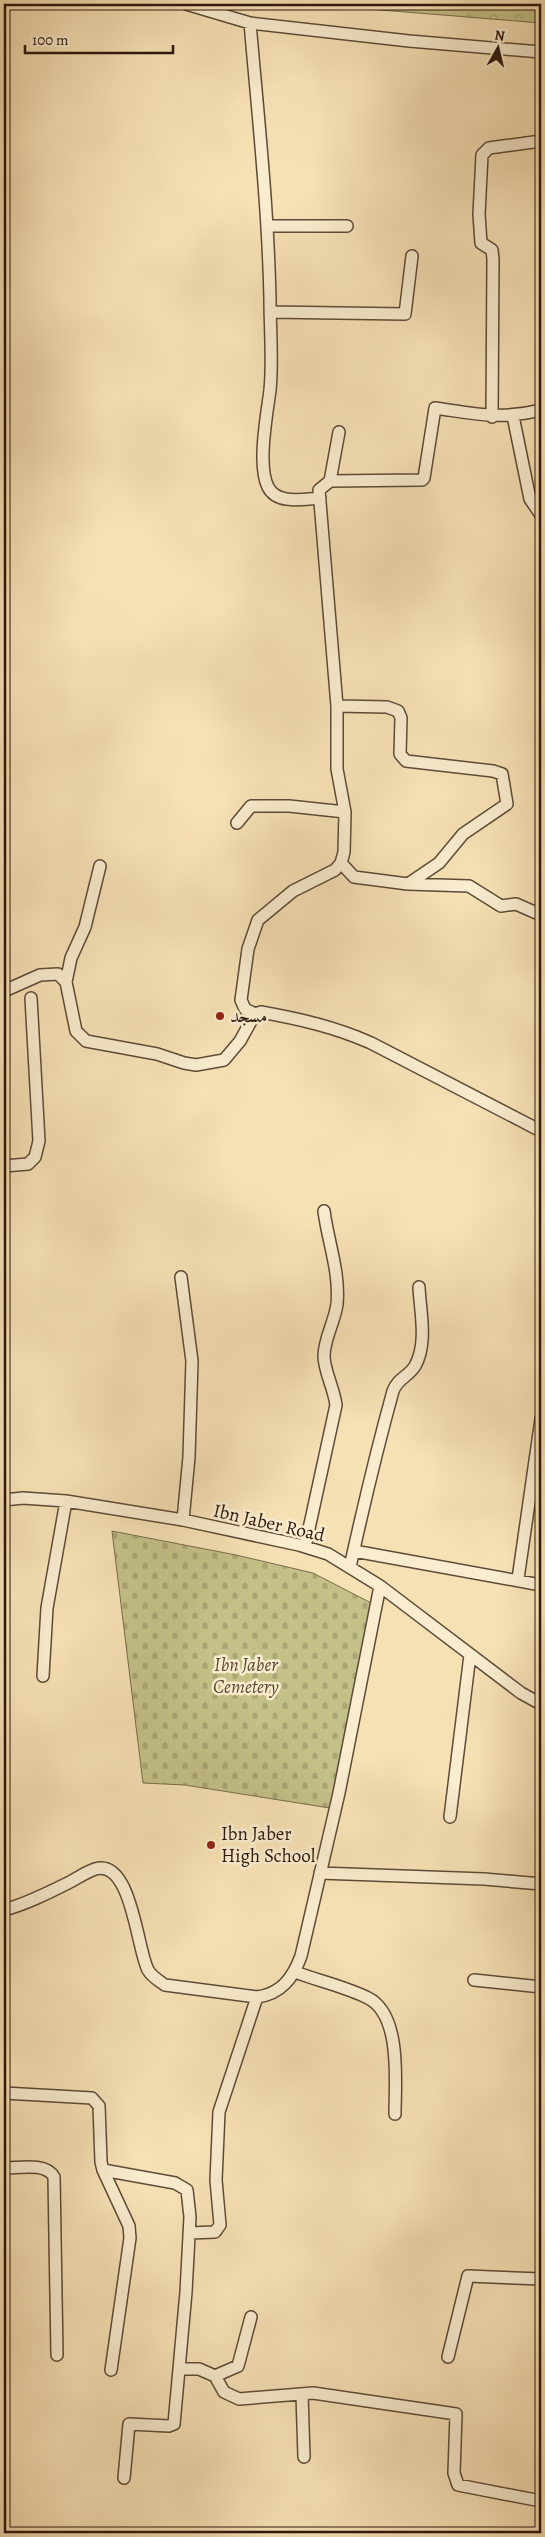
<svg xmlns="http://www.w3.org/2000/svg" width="545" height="2537" font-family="Alegreya,Amiri,serif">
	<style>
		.forest { fill: url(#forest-crowns); stroke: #786c4a }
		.cemetery { fill: url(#cemetery-stones); stroke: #786c4a }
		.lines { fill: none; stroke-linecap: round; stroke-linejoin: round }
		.minor-casing { stroke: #5e4a36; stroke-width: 14 }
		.minor { stroke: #f9eccf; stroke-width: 11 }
		.poi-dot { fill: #8f2418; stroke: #f9eccf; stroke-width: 2 }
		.labels { text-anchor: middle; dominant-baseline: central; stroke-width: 5; stroke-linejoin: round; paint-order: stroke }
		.poi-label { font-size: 19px; fill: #2c170c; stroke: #f9eccf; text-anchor: start }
		.street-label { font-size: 19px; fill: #2c170c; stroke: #f9eccf }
		.park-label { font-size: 19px; font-style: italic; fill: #5a4a31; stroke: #f9eccf }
	</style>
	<defs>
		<pattern id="forest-crowns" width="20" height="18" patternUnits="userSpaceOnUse" patternTransform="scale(1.25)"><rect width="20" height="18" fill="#c4c188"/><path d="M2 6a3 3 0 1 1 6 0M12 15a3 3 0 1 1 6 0" fill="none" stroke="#a9a574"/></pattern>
		<pattern id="cemetery-stones" width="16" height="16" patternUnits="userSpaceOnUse" patternTransform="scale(1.25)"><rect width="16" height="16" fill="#c4c188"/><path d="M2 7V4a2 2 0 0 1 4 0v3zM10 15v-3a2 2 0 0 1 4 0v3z" fill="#a9a574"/></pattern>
	</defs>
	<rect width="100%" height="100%" fill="#f6e1b5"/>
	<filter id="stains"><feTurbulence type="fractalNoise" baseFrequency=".004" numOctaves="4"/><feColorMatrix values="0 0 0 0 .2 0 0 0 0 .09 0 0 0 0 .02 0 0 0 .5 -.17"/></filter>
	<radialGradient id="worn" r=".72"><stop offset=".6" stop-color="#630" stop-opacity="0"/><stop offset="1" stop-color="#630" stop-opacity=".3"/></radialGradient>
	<path class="forest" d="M302,4H541V23L307,4Z"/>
	<path class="cemetery" d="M112,1531L236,1555L313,1573L377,1606L336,1809L185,1785L143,1783Z"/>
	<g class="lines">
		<defs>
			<path id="minor" d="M186,4L250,23L409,41L541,52
				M250,23C258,115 268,207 270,299C270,329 273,360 270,390C267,414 257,465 268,487C277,505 304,499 320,498
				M268,226H347
				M270,312L405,314L412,256
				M513,416L530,499L541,515
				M492,417L493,259L492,250L481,243L479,214L482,155L489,148L541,141
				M330,481L339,432
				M337,706L387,707L398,711L401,718L400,754L406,761L493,771L502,774L507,804L463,834L439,863L408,884
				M237,823L251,806H289L345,812
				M341,863L354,877L408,884L469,886L501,906L516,904L541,915
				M66,982L71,958L85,927L100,866
				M4,991L40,975L58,974L66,982L76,1031L86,1041L157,1054L184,1063L196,1065L224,1060L240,1041L255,1014L261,1012C300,1019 335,1027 371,1043L541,1131
				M255,1014L245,1009L241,1000L248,949L258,920L293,891L335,870L341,863L344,852L345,812L337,769V706L319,490L330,481L422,480L424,478L435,408C477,414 499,420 541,410
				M4,1166L28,1164L35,1157L39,1141L31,998
				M181,1277L192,1361L189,1457L183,1520
				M4,1500L23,1498L66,1501L183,1520L299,1545L328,1554L380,1586L521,1693L541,1704
				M305,1547L336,1405C334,1388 324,1371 324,1356C324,1339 335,1321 337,1304C340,1272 328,1242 324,1211
				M354,1551L541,1585
				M350,1567C363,1508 377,1449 393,1391C397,1379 409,1376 415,1366C428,1343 420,1311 419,1287
				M518,1579L541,1419
				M43,1676L47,1608L66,1501
				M450,1817L470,1655
				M320,1873L484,1879L541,1884
				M4,1910C26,1904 48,1893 68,1883C76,1879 86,1872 95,1869C132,1858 137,1950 148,1970C152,1977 158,1980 165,1985L257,1997C281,1994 293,1978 301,1956L339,1793L380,1586
				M295,1972C319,1981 346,1987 368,1998C402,2015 395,2083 395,2114
				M474,1980L541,1987
				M4,2093L92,2098L99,2106L101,2162L103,2170L175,2183L187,2190L190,2217L186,2292L174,2424L169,2426L129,2424L124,2478
				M4,2168C19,2168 46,2162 54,2177L57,2355
				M103,2170L129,2226L130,2238L111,2370
				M189,2233L215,2232L220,2225L216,2180L219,2112L257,1997
				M448,2357L468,2276L541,2279
				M179,2369H199L215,2376L224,2392L239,2399L313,2393L456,2414L454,2473L458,2485L541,2501
				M215,2376L238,2366L251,2317
				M302,2394L304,2457"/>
		</defs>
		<use href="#minor" class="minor-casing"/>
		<use href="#minor" class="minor"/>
	</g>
	<g class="poi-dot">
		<circle cx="220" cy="1016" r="5"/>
		<circle cx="211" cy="1845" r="5"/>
	</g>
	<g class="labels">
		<g class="poi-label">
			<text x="230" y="1016">مسجد</text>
			<text x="221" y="1834">Ibn Jaber<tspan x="221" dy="22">High School</tspan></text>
		</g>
		<g class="street-label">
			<text transform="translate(269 1523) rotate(13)">Ibn Jaber Road</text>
		</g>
		<g class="park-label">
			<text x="246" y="1665">Ibn Jaber<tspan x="246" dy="22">Cemetery</tspan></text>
		</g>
	</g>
	<rect width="545" height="2537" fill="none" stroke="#f6e1b5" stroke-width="20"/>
	<rect x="5" y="5" width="535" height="2527" fill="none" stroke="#2c170c" stroke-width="2.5"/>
	<rect x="10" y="10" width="525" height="2517" fill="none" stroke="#2c170c"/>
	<g transform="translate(498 48) rotate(8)" stroke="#f9eccf" stroke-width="4" paint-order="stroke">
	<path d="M0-4L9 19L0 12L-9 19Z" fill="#2c170c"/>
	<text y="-8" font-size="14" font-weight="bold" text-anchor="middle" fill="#2c170c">N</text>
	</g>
	<path d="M25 45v8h148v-8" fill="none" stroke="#2c170c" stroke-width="2.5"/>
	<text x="32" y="45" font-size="15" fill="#2c170c" stroke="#f9eccf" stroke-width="4" paint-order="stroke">100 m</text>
	<rect width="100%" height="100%" filter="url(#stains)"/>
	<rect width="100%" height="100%" fill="url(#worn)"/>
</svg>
